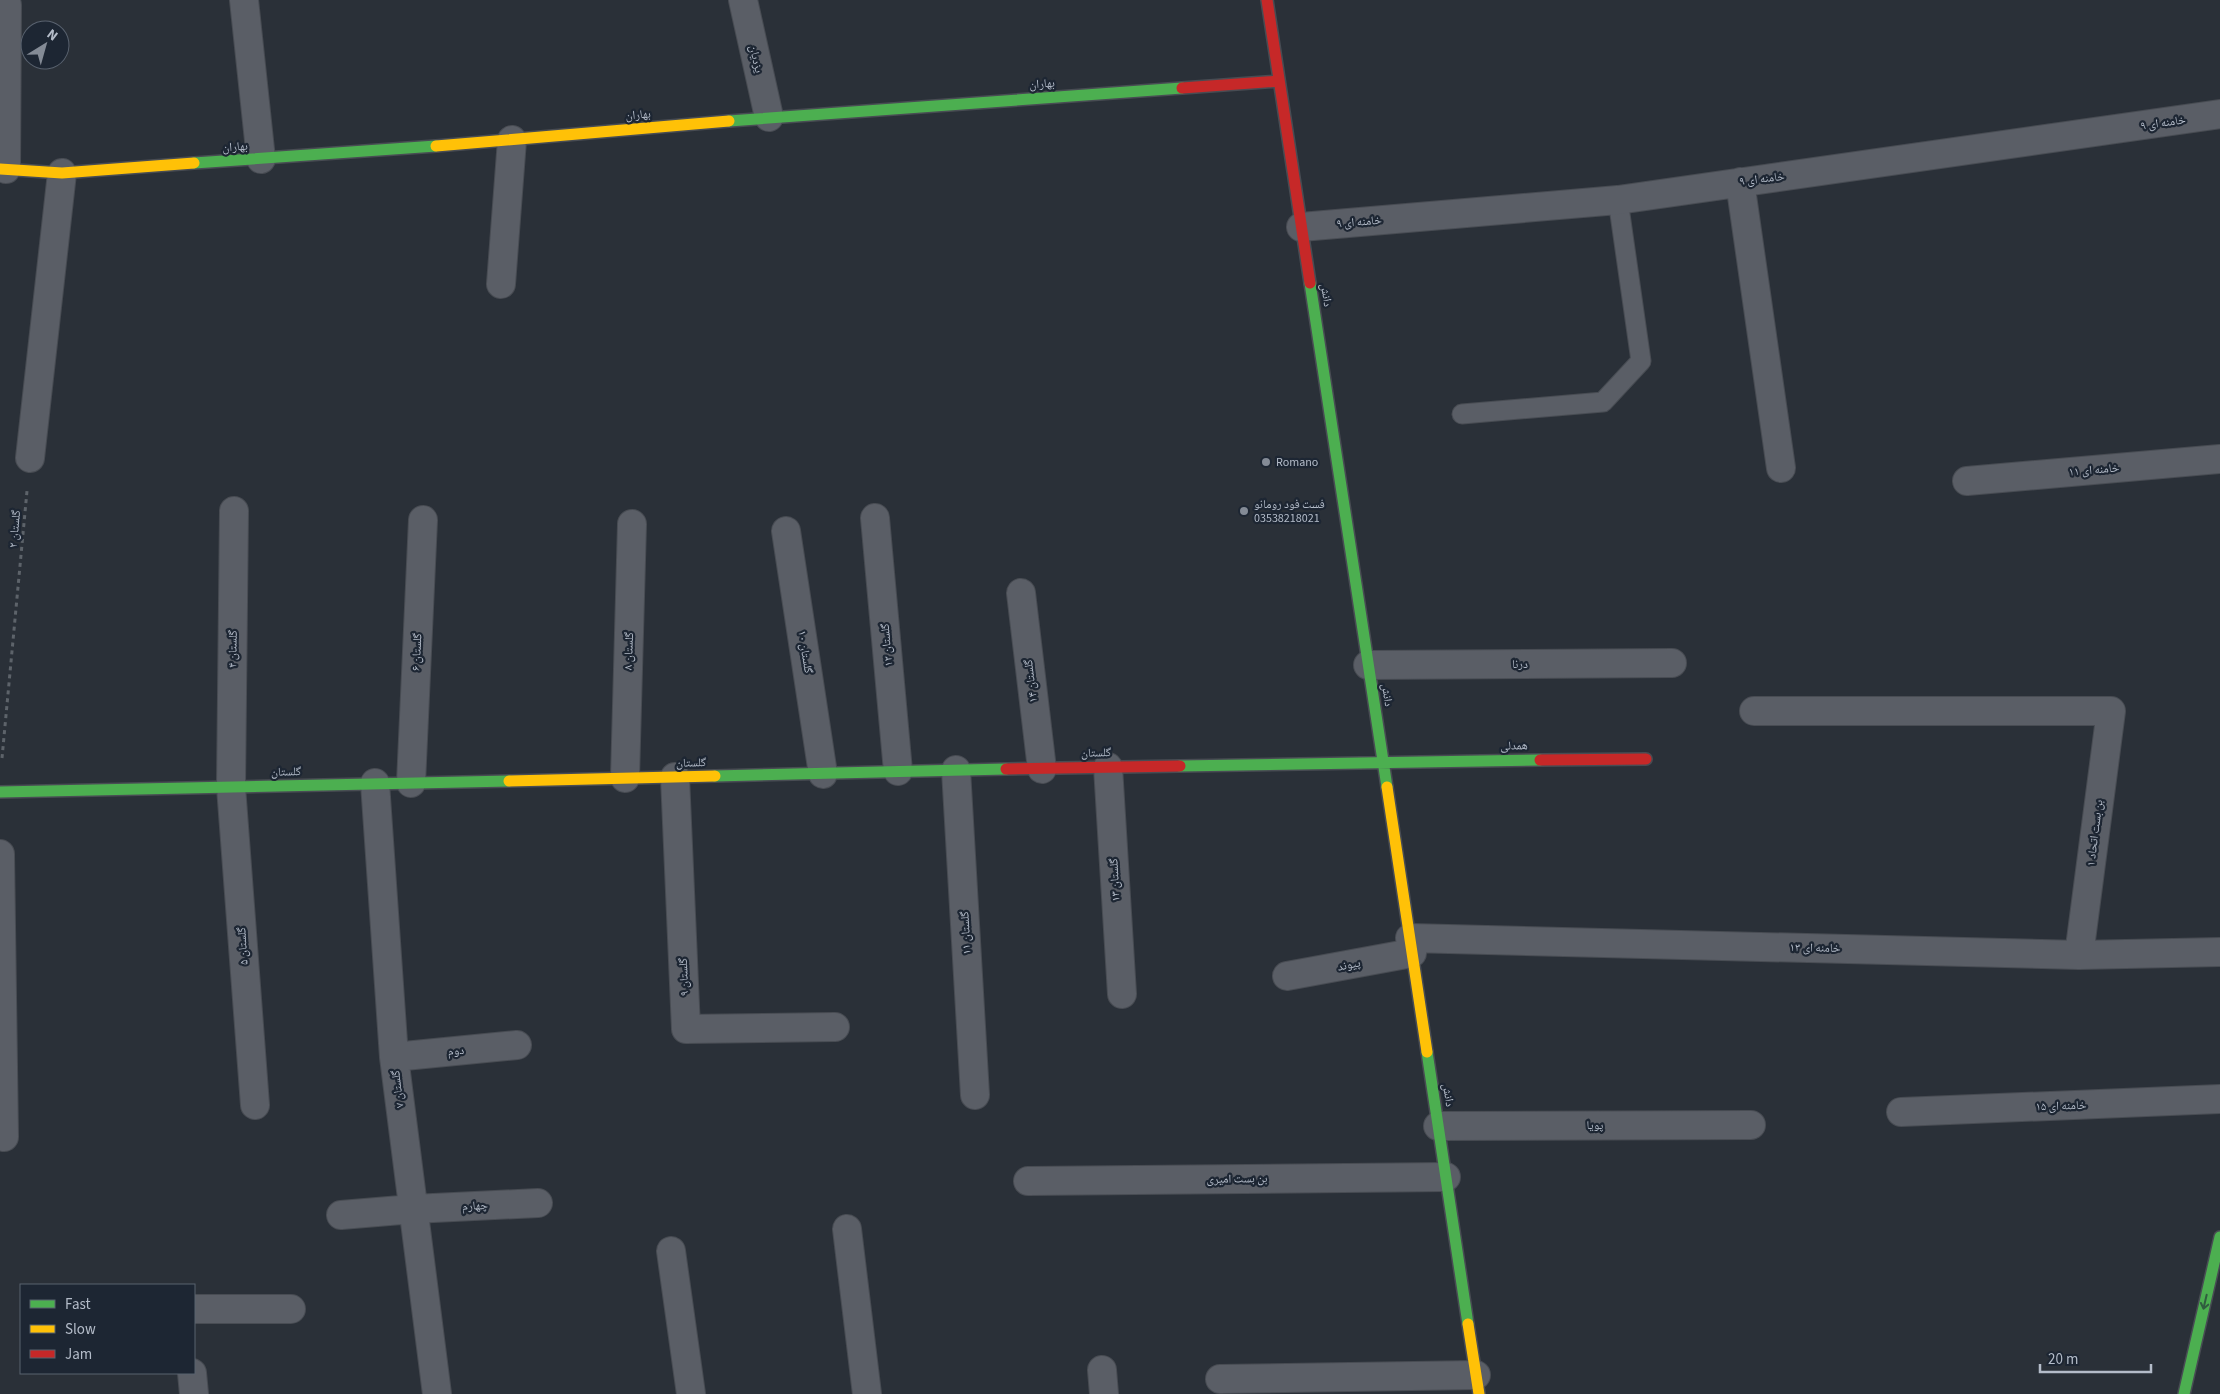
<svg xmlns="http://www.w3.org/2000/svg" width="2220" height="1394" font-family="'Source Sans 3','Noto Naskh Arabic',sans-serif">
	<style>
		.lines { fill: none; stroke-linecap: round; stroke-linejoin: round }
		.lane-casing { stroke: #484c53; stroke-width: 21 }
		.street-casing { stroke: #484c53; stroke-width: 30 }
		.fast-casing { stroke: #484c53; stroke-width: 14 }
		.slow-casing { stroke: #484c53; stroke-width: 14 }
		.jam-casing { stroke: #484c53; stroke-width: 14 }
		.path { stroke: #5d636a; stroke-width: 3; stroke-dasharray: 4 4; stroke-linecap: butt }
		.lane { stroke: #5a5e66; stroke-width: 19 }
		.street { stroke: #5a5e66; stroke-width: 28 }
		.fast { stroke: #4caf50; stroke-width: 11 }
		.slow { stroke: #ffc107; stroke-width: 11 }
		.jam { stroke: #c62828; stroke-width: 11 }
		.oneway { stroke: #305d3f }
		.poi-dot { fill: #848b96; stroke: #1d2633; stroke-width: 2 }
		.labels { text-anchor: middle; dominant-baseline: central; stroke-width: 4.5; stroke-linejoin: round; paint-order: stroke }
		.street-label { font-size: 12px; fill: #b4bcc9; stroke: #1d2633 }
		.poi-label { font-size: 12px; fill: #b4bcc9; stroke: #1d2633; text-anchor: start }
	</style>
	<rect width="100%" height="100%" fill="#2a3038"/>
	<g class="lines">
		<defs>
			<path id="lane" d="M1462,414L1603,402L1641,361L1618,200"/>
			<path id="street" d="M244,0L261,159
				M743,0L769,117
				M6,169L7,5
				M1740,182L1781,468
				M1301,227L1618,200L2220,114
				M501,284L512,140
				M30,458L62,173
				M1967,481L2220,459
				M234,511L231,787L255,1105
				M875,518L898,771
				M786,531L823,774
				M1021,593L1042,769
				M1368,665L1672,663
				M1754,711H2111L2079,955
				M1108,767L1122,994
				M956,770L975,1095
				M675,777L686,1029L835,1027
				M625,778L632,524
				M375,783L394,1057L437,1394
				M411,783L423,520
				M0,854L4,1137
				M1410,938L2079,955L2220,952
				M1287,976L1412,953
				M394,1057L517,1045
				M1901,1112L2220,1099
				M1438,1126L1751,1125
				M1028,1181L1446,1177
				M341,1215L413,1209L538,1203
				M847,1229L867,1394
				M671,1251L691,1394
				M194,1309H291
				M1102,1370L1104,1394
				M192,1373L194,1394
				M1220,1379L1476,1375"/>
			<path id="fast" d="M729,121L1182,88
				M194,163L436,146
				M1310,283L1387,787
				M1180,766L1540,760
				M715,776L1006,769
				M0,792L509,781
				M1427,1052L1468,1324
				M2184,1394L2220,1237"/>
			<path id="slow" d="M436,146L729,121
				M0,169L62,173L194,163
				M509,781L715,776
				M1387,787L1427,1052
				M1468,1324L1479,1394"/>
			<path id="jam" d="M1267,0L1310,283
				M1182,88L1279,81
				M1540,760L1646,759
				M1006,769L1180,766"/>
		</defs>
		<use href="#lane" class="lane-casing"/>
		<use href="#street" class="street-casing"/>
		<use href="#fast" class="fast-casing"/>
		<use href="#slow" class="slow-casing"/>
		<use href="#jam" class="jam-casing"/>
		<path class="path" d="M2,758L27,491"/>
		<use href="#lane" class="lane"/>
		<use href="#street" class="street"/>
		<use href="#fast" class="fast"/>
		<use href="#slow" class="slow"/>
		<use href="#jam" class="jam"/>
	</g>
	<defs><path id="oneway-shaft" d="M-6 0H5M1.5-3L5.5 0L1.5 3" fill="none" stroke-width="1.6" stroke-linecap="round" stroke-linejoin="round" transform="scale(1.25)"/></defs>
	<use class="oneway" href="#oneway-shaft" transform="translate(2205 1302) rotate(103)"/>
	<g class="poi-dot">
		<circle cx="1266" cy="462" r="5"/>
		<circle cx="1244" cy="511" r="5"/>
	</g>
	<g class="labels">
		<g class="street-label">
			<text transform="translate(756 59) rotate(77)">یزدیان</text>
			<text transform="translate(1042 84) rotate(-4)">بهاران</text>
			<text transform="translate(638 115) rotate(-5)">بهاران</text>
			<text transform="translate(2163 123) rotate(-8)">خامنه ای ۹</text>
			<text transform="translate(235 147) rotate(-4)">بهاران</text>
			<text transform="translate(1762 179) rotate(-7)">خامنه ای ۹</text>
			<text transform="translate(1359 222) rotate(-5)">خامنه ای ۹</text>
			<text transform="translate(1326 295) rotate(81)">دانش</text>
			<text transform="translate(2094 470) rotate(-5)">خامنه ای ۱۱</text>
			<text transform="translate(15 529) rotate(-85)">گلستان ۲</text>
			<text transform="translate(887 645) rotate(-95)">گلستان ۱۲</text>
			<text transform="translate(233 649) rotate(-89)">گلستان ۴</text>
			<text transform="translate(629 651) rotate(-88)">گلستان ۸</text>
			<text transform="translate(417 652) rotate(-87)">گلستان ۶</text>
			<text transform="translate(805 652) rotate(81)">گلستان ۱۰</text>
			<text x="1520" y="664">درنا</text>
			<text transform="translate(1031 681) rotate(-97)">گلستان ۱۴</text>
			<text transform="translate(1387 695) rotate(82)">دانش</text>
			<text transform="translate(1514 746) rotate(-1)">همدلی</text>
			<text transform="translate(1096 753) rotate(-1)">گلستان</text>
			<text transform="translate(691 763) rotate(-1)">گلستان</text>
			<text transform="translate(286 772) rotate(-1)">گلستان</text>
			<text transform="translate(2095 833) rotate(-83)">بن بست اتحاد ۱</text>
			<text transform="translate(1115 880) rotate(-93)">گلستان ۱۳</text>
			<text transform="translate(966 933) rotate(-93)">گلستان ۱۱</text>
			<text transform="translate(243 946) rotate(-94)">گلستان ۵</text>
			<text transform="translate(1815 948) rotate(1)">خامنه ای ۱۳</text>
			<text transform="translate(1349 965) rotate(-11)">پیوند</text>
			<text transform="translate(684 977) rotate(-92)">گلستان ۹</text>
			<text transform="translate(456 1051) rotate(-5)">دوم</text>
			<text transform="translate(398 1089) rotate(-97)">گلستان ۷</text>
			<text transform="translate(1448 1095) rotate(81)">دانش</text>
			<text transform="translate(2061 1106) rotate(-2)">خامنه ای ۱۵</text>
			<text x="1595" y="1125">پویا</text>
			<text transform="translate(1237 1179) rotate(-1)">بن بست امیری</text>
			<text transform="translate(475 1206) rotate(-3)">چهارم</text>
		</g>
		<g class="poi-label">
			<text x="1276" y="462">Romano</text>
			<text x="1254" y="504">فست فود رومانو<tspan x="1254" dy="14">03538218021</tspan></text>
		</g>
	</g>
	<rect x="20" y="1284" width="175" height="90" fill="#1d2633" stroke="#59626f"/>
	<rect x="30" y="1300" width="25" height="8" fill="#4caf50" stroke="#59626f"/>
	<text x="65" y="1309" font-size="15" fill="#b4bcc9">Fast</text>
	<rect x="30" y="1325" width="25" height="8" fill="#ffc107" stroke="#59626f"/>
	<text x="65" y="1334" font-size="15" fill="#b4bcc9">Slow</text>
	<rect x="30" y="1350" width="25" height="8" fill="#c62828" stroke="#59626f"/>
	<text x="65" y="1359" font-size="15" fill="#b4bcc9">Jam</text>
	<g transform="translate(45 45) rotate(37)"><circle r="24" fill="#1d2633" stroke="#59626f"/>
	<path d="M0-4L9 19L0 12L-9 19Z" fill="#848b96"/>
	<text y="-8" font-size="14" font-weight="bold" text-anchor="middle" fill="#b4bcc9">N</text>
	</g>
	<path d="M2040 1364v8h111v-8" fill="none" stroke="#b4bcc9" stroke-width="2.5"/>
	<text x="2048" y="1364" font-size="15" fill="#b4bcc9" stroke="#1d2633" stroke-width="4" paint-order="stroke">20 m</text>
</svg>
